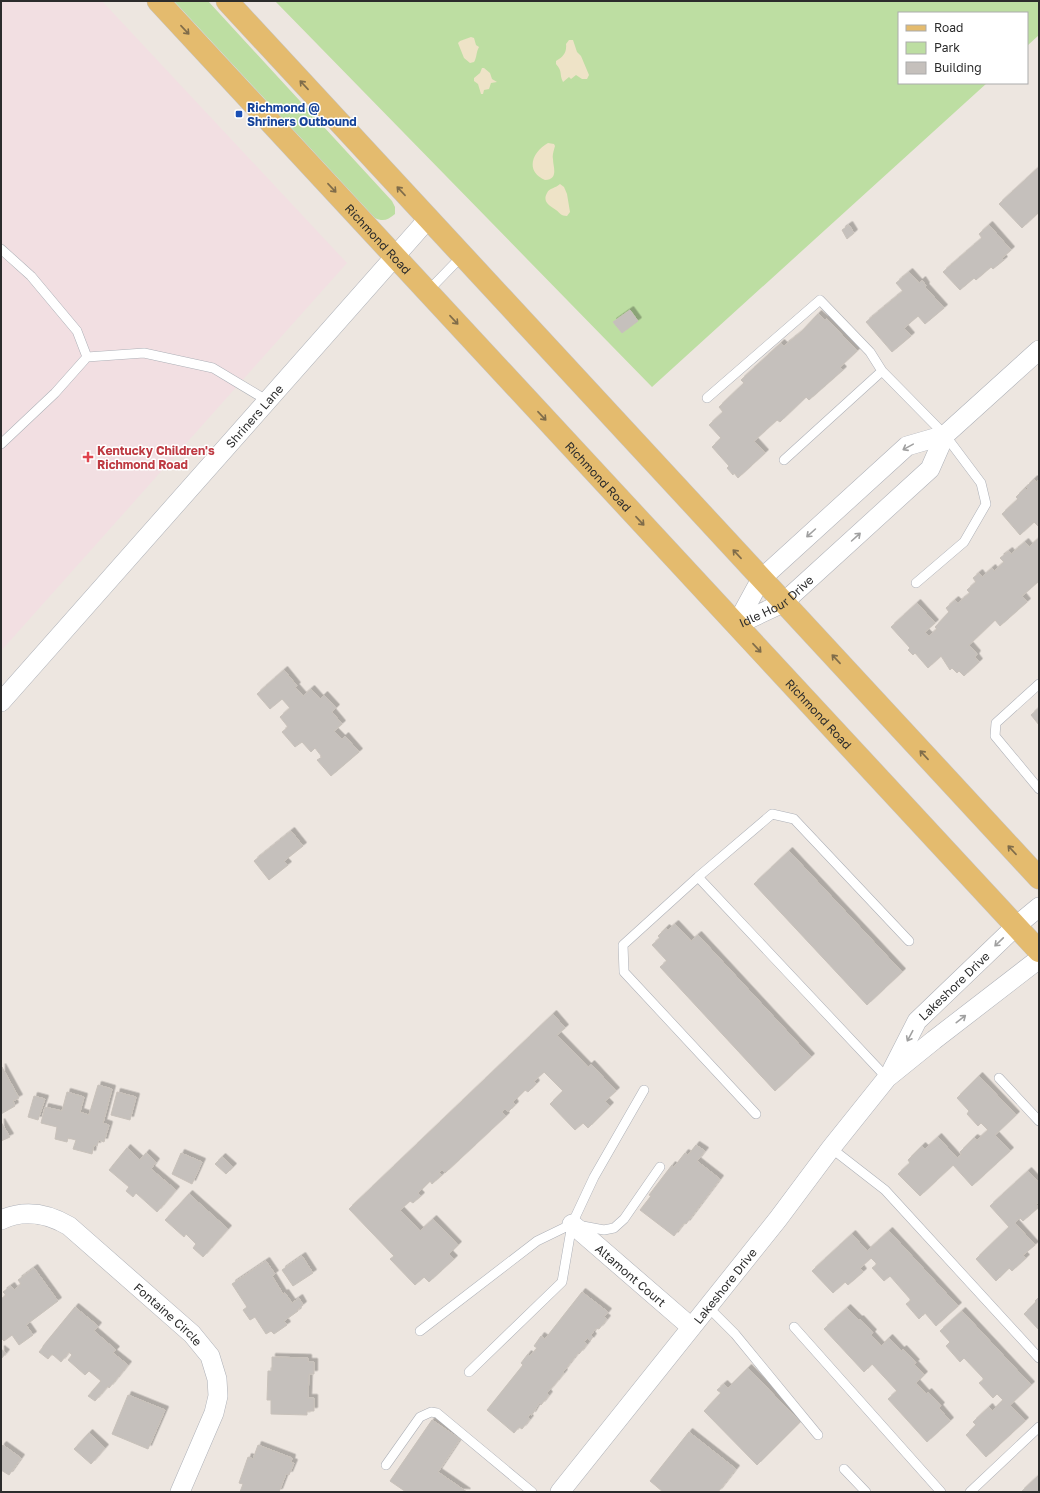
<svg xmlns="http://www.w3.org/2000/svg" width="1040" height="1493" font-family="'Golos Text',sans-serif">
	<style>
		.medical { fill: #f2dfe2 }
		.green { fill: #bddea2 }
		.sand { fill: #eee3c7 }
		.building { fill: #c5c0bc; stroke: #c8c1ba; filter: url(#shadow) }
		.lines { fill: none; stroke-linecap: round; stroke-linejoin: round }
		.service-casing { stroke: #adb0b7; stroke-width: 10 }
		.minor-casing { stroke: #adb0b7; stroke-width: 20 }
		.primary-casing { stroke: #c4c4c4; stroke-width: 23 }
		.service { stroke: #fff; stroke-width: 9 }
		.minor { stroke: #fff; stroke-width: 19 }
		.primary { stroke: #e4bb6e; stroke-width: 22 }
		.oneway { stroke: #7f6c4a }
		.oneway2 { stroke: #a0a0a0 }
		.transit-dot { fill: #1a4fb4; stroke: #fff; stroke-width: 1.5 }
		.health-dot { fill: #e0444e; stroke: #fff; stroke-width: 1.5 }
		.labels { text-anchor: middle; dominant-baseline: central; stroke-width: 3; stroke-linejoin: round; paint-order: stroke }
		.transit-label { font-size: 12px; font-weight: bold; fill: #164399; stroke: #fff; text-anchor: start }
		.street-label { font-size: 12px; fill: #2c2c2c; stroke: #fff }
		.health-label { font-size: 12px; font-weight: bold; fill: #be3a42; stroke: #fff; text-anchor: start }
	</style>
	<defs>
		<filter id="shadow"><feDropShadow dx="3.5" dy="-3.5" stdDeviation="0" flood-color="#0004"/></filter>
	</defs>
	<rect width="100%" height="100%" fill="#ede6e0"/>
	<path class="medical" d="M1,1H102L347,263L1,651Z"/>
	<path class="green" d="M174,1H208L392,201L395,207V214C388,220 383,222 375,218Z
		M275,1H1039V35L1027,46V13H899V83H987L652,387Z"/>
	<path class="sand" d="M471,37L474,38L476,45L479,47C476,52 477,57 474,62L470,63L464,58L458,43L460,41Z
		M569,40H573L577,52L581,56L589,75L587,79H582L576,75L571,79L569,77L563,82C559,74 563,72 556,64V61C563,57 567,53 566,44Z
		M482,68H484L490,73L492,79L497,82L491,83L489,89L484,90L483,94H481L478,84L474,81V78L480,73Z
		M548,143L554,144L555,146C554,150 552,155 553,159C553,167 559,179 545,180C524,171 533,151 548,143Z
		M560,184L564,187L567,194L570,212L567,216C561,216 560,213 556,210C550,206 542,202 547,193C549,188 556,188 560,184Z"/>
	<path class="building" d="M1039,167V212L1022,228L999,204Z
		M849,225L854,233L847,239L842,230Z
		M989,225L1011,250L1002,258L1004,260L993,269L991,267L976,280L974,278L960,290L943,272L982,238L979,234Z
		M909,272L919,283L922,280L926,286L925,287L944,308L925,324L918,316L904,328L911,336L892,352L866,322L903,291L896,283Z
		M630,310L638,321L622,333L613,322Z
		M818,314L825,320L827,319L857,351L840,367L843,370L809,400L806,397L780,422L777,420L754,441L765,453L738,478L734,473L733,475L727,468L729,466L712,447L721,438L709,425L723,412L719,407L744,383L741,380L781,343L784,346L800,333Z
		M1034,479L1036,482L1039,479V527L1034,522L1020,535L1002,514L1018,499L1016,497L1025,488L1027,490L1028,489L1026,487Z
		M1039,538V581L1022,596L1027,602L1000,626L995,620L969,645L977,654L975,657L979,662L964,676L959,671L957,673L952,668L950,670L941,656L928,668L915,653L913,655L908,650L910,648L891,627L917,603L935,623L925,632L929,636L937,629L935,627L949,612L946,608L955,600L958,603L970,593L967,590L976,582L973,578L979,573L982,577L992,568L994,571L1004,562L1000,558L1009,551L1011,554L1025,542L1029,547Z
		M284,670L297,686L295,687L303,696L311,689L320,699L324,695L336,708L332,712L342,724L334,731L342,739L345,736L359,752L331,776L317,760L322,757L315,748L311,752L302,742L295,747L282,732L288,727L280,717L290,708L282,699L270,709L257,694Z
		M1039,708V725L1031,715Z
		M291,831L303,846L284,861L288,865L269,880L254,861Z
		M789,851L902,972L867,1005L754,884Z
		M675,924L691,941L698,935L811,1057L775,1091L660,967L667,961L652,945L660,938L658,936L666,928L668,930Z
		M553,1014L565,1028L557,1035L588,1067L591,1064L616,1091L605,1101L610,1106L588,1128L583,1123L575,1130L550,1104L563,1091L544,1072L534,1081L536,1084L528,1092L525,1090L513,1102L515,1105L508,1112L505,1109L502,1112L506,1116L445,1173L442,1170L439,1173L442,1175L432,1184L430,1181L418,1193L421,1196L413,1203L410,1201L400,1210L420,1231L433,1219L458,1245L449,1254L454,1259L429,1282L424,1277L415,1285L390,1259L394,1256L349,1209Z
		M2,1067L19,1098L13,1101L15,1106L1,1114Z
		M979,1076L1016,1115L995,1135L1010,1151L972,1186L953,1165L920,1196L898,1174L910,1163L908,1160L922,1146L925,1149L938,1137L957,1158L962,1154L960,1152L974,1138L977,1140L988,1130L981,1123L978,1126L967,1114L969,1111L957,1098Z
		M98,1085L112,1089L103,1123L109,1125L104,1142L99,1140L97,1146L94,1145L92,1154L73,1149L76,1140L68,1138L67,1142L55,1139L57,1127L41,1123L45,1107L62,1111L67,1092L84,1097L80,1112L89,1115Z
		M117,1092L136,1097L130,1120L111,1115Z
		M34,1096L45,1099L38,1120L28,1117Z
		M1,1122L10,1137L1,1141Z
		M696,1145L705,1151L697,1161L720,1179L686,1224L684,1223L674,1236L640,1210L651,1196L649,1195L672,1165L674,1167L685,1153L688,1155Z
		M127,1148L140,1160L146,1153L156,1162L151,1169L176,1190L157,1212L136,1193L133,1197L126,1191L129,1187L109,1170Z
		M181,1153L202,1162L192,1184L172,1174Z
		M222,1157L233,1167L226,1174L215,1164Z
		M1028,1171L1039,1183V1202L1036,1204L1039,1207L1023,1221L1020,1218L1015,1223L1035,1245L1023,1255L1026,1258L1012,1271L1009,1268L996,1281L976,1259L1009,1227L990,1206Z
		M189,1194L228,1229L203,1257L193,1248L196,1244L186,1234L184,1237L165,1220Z
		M889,1231L958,1306L936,1326L925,1313L919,1319L906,1304L911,1300L890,1276L884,1281L872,1268L877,1264L871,1258L860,1268L863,1272L848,1285L845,1282L833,1293L812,1271L852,1234L867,1251Z
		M302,1256L313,1273L293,1286L282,1270Z
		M266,1261L275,1274L272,1276L283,1294L285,1293L292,1303L299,1298L303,1305L297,1310L298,1311L284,1321L287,1325L274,1334L271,1331L266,1334L255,1317L250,1320L243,1310L247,1307L232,1284Z
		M34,1268L58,1301L26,1325L33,1335L19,1345L12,1335L4,1341L1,1338V1299L6,1295L3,1292L11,1286L14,1290L21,1284L18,1280Z
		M582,1292L608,1312L604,1317L607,1319L599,1329L596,1328L591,1335L593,1337L590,1341L587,1338L584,1342L587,1344L579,1354L578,1353L563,1372L564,1373L547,1393L549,1395L541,1405L539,1403L532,1415L530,1414L528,1417L530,1419L522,1429L519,1427L514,1433L487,1410L523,1365L521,1363L528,1354L530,1356L537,1348L534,1346L541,1336L545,1339Z
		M1039,1297V1330L1024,1314L1036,1302L1035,1301Z
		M75,1307L98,1326L94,1331L116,1350L113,1353L128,1365L109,1388L108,1386L95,1401L88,1396L101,1381L89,1371L85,1375L68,1360L72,1355L69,1352L61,1362L52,1354L48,1359L39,1352L43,1347V1346Z
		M847,1308L859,1320L860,1319L873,1333L871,1335L881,1346L889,1338L901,1351L903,1349L916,1363L914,1364L924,1375L916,1383L926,1394L928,1392L941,1406L939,1408L950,1421L927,1442L888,1399L897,1391L872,1364L864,1372L824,1329Z
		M962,1311L1031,1385L1010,1405L1025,1421L986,1457L966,1435L976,1425L973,1422L989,1407L992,1411L1003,1400L997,1394L993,1398L979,1383L984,1379L964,1358L960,1362L946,1346L950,1342L940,1331Z
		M1,1349L6,1353L1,1359Z
		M272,1357L308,1358V1362H314V1374H309L308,1398H314V1411H307V1415L271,1414V1400H267L268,1371H272Z
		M748,1368L800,1422L757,1465L704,1411L721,1393L717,1390L724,1384L728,1388Z
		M128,1395L165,1410L148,1449L112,1434Z
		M432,1420L460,1439L438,1472L467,1492H406L390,1481Z
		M689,1432L736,1469L718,1492H663L650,1481Z
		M89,1433L105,1448L91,1464L74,1449Z
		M3,1445L21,1458L9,1475L1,1470V1447Z
		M258,1445L292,1458L291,1462L294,1463L289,1475L286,1474L279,1492H240L243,1484L239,1483L248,1457L253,1459Z
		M1039,1475V1492H1021Z"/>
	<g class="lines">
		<defs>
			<path id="service" d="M1,249L31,276L77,331L87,357
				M428,291L462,256
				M707,398L820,300L870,352L882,371
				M1,444L55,393L87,357L144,353L213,368L268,401
				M784,460L882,371L945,435L981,483L986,504L964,542L916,583
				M1039,684L996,723L995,736L1039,789
				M698,877L623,945L624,972L756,1114
				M887,1078L698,877L772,814L794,819L909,941
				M999,1078L1039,1121
				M831,1148L885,1190L1039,1358
				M707,1306L735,1334L818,1435
				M794,1327L941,1492
				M420,1331L537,1241L572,1224L604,1230L614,1228L624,1219L660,1167
				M469,1372L562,1282L572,1224L594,1177L644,1090
				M386,1465L420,1417L431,1412L437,1413L532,1492
				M844,1469L866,1492
				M970,1492L1039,1427"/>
			<g id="minor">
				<path id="s1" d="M736,625L783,603L930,469L945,435L1039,350"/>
				<path d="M736,625L761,579L907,446L945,435"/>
				<path id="s2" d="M1,702L428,219"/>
				<path id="s3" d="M892,1070L917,1021L1016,926L1039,907"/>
				<path id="s4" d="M1,1220C25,1209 47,1213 69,1226L192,1334L210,1356L217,1379L218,1396L214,1413L180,1492"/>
				<path id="s5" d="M572,1224L691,1327"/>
				<path id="s6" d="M560,1492L778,1219L831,1148L887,1078L934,1040L1039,959"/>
			</g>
			<g id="primary">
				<path id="s7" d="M158,1L1039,951"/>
				<path d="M227,1L1039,878"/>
			</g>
		</defs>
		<use href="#service" class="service-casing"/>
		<use href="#minor" class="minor-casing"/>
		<use href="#primary" class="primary-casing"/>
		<use href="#service" class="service"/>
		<use href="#minor" class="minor"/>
		<use href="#primary" class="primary"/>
	</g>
	<defs><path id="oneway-shaft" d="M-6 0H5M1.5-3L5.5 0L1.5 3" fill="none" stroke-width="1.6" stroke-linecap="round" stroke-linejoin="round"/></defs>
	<g class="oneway">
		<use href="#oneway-shaft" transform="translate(185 30) rotate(47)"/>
		<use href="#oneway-shaft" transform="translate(304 85) rotate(-133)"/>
		<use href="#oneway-shaft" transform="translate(332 188) rotate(47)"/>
		<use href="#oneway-shaft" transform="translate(401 191) rotate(-133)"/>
		<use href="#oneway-shaft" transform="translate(454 320) rotate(47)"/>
		<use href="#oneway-shaft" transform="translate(542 416) rotate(47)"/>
		<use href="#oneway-shaft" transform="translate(640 521) rotate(47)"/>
		<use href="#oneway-shaft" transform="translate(737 554) rotate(-133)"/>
		<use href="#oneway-shaft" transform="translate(757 648) rotate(47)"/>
		<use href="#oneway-shaft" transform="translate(836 659) rotate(-133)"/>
		<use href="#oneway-shaft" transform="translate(924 755) rotate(-133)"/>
		<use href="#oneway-shaft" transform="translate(1012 850) rotate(-133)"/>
	</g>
	<g class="oneway2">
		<use href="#oneway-shaft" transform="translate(908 447) rotate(151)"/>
		<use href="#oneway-shaft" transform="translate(811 533) rotate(138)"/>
		<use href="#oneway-shaft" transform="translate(856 537) rotate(-42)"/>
		<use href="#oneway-shaft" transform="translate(999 942) rotate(136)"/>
		<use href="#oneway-shaft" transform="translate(961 1019) rotate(-38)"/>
		<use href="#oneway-shaft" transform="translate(910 1036) rotate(118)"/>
	</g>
	<rect class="transit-dot" x="235" y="110" width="8" height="8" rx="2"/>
	<path class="health-dot" d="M86 451h4v4h4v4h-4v4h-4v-4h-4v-4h4z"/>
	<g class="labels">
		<g class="transit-label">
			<text x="247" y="107">Richmond @<tspan x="247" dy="14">Shriners Outbound</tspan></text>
		</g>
		<g class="street-label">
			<text stroke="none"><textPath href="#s7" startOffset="324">Richmond Road</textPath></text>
			<text stroke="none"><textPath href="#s2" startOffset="382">Shriners Lane</textPath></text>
			<text stroke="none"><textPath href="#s7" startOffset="648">Richmond Road</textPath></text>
			<text stroke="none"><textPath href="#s1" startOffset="47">Idle Hour Drive</textPath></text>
			<text stroke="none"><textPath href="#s7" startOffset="972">Richmond Road</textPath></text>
			<text stroke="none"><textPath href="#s3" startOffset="106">Lakeshore Drive</textPath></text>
			<text stroke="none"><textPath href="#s5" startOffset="78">Altamont Court</textPath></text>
			<text stroke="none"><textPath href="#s6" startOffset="264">Lakeshore Drive</textPath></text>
			<text stroke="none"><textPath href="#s4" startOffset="204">Fontaine Circle</textPath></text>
		</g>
		<g class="health-label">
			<text x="97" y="450">Kentucky Children's<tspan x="97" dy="14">Richmond Road</tspan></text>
		</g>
	</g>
	<rect width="1040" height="1493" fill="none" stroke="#2c2c2c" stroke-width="4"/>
	<rect x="898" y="12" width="130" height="72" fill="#ffffff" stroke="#ababab"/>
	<rect x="906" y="25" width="20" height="6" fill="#e4bb6e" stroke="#ababab"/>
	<text x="934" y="32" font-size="12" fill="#2c2c2c">Road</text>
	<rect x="906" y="42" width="20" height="12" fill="#bddea2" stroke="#ababab"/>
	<text x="934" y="52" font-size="12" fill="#2c2c2c">Park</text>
	<rect x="906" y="62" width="20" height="12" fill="#c5c0bc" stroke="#ababab"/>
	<text x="934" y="72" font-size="12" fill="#2c2c2c">Building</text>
</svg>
